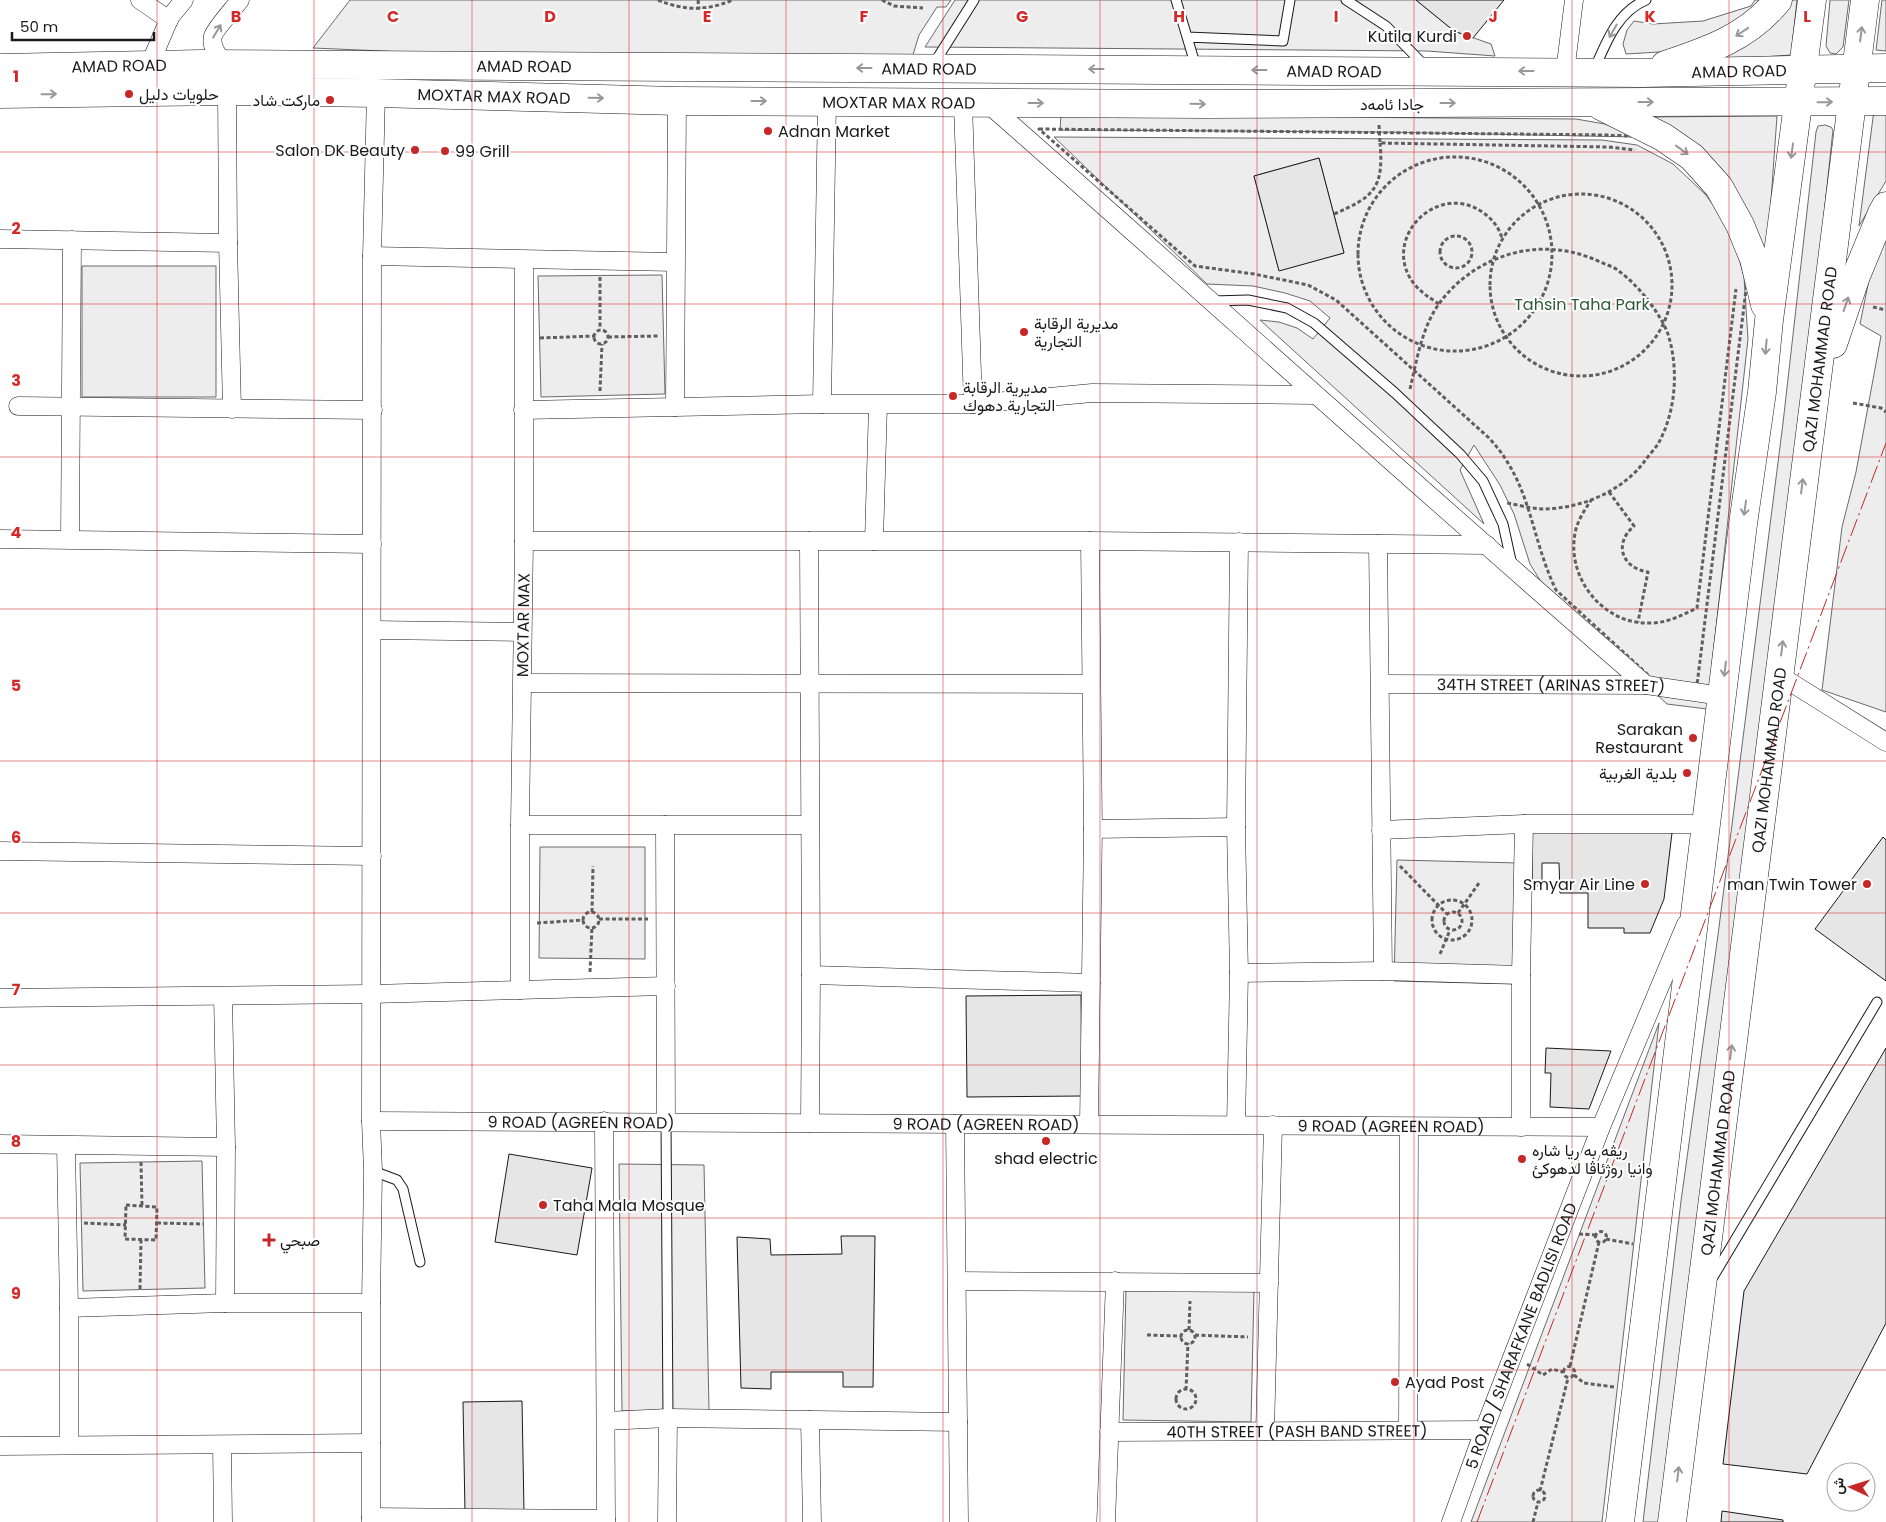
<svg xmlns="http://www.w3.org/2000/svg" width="1886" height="1522" font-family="Poppins,Vazirmatn,sans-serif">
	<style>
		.built { fill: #ededed; stroke: #6a6a6a; fill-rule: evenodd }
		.building { fill: #e6e6e6; stroke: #1a1a1a }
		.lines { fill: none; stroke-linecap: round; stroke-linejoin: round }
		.service-casing { stroke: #1a1a1a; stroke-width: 11 }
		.minor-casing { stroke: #1a1a1a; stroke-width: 19 }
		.primary-casing { stroke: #1a1a1a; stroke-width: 29 }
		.path { stroke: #5f5f5f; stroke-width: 3; stroke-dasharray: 4 2.5; stroke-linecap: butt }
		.service { stroke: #fff; stroke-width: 9 }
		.minor { stroke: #fff; stroke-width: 18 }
		.primary { stroke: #fff; stroke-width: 28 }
		.power { stroke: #c62828; stroke-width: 1; stroke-dasharray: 18 4 2.5 4; stroke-linecap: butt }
		.oneway { stroke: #989898 }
		.grid { fill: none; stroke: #d62828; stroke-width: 1; stroke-opacity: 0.55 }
		.poi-dot { fill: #c62828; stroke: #fff; stroke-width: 2 }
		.labels { text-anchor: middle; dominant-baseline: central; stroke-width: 4; stroke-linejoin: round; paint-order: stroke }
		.poi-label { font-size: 16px; fill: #1a1a1a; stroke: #fff; text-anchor: start }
		.street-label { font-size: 16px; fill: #1a1a1a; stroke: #fff }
		.park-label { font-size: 16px; fill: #2b5a34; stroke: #fff }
		.grid-label { font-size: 16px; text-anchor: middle; font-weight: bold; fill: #d62828; stroke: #fff; stroke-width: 4; stroke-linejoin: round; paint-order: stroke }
	</style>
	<rect width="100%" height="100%" fill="#fff"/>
	<path class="built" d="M350,0H951L946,7H937L919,35L912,58L406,52L313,48Z
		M955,0H1416L1454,31L1491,44L1495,56L1427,51L925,47Z
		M1755,0H1768L1758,12L1675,51L1626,54L1623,44L1627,30L1634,21L1653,24L1703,21L1751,6Z
		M1786,0H1797L1791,55L1702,61Z
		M1830,0H1849L1843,47L1836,54L1830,53L1826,46Z
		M1882,0H1886V51L1876,50Z
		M1874,110H1886V181L1859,226Z
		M1061,115L1576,119L1605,124L1637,137L1379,132L1060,130Z
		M1777,116L1767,257L1644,117Z
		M1825,125L1831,127L1833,130L1822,233L1659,1522H1643L1681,1201L1718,935L1783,423L1816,132L1818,126Z
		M1054,137L1602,140L1637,145L1673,164L1705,194L1731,229L1744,277L1748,339L1707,709L1667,704L1546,590L1530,564L1514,514L1500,485L1474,445L1460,470L1484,524L1260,320L1279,322L1297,328L1313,339L1330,318L1310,301L1285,293L1253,286L1207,284ZM1319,158L1344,253L1279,270L1254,176Z
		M1886,235V712L1822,690L1842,527L1856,472L1881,336L1860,324L1872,265Z
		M82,266H216V397H82Z
		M662,275L665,394L541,397L538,276Z
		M540,847H645V959L539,958Z
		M1397,860L1519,863L1516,984L1394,981Z
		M1659,1023L1602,1522H1471Z
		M202,1161L205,1288L83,1291L80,1163Z
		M619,1164L704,1165L709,1410L622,1411Z
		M1126,1288L1254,1290L1251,1422L1123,1420Z"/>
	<path class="building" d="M1416,0H1504L1473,38L1454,31Z
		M1319,158L1344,253L1279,271L1254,176Z
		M1532,825L1669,831L1672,833L1664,899L1650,933H1624V928H1588V893H1560L1559,863H1542V886H1532Z
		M1883,837L1886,840V981L1815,929Z
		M1081,995L1082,1096L967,1097L966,996Z
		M1546,1048L1611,1051L1589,1109L1550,1107L1551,1073H1545Z
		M1886,1048V1323L1807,1474L1723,1464L1744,1291Z
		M509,1154L592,1168L577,1255L495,1242Z
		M841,1236H875L873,1387H843V1372H771V1389L741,1388L737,1237L770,1239L771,1255L842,1254Z
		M522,1401L524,1512L465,1513L463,1402Z
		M1722,1511L1783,1520V1522H1721Z"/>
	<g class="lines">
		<defs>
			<path id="service" d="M1176,0L1196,67
				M1346,0L1386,26L1424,65
				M1187,37L1283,41L1290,0
				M933,65L974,0
				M1594,70C1606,43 1617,12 1646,0
				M1213,301L1248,300L1287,308L1314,323L1395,393L1460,454L1483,481L1503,524L1512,565
				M666,1122L668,1418
				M373,1171L397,1180L403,1189L420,1262
				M1713,1277L1877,1002"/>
			<g id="minor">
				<path d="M140,0L169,20"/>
				<path d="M226,65C219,57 210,47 213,36C215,29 235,7 240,0"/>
				<path d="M149,66L170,17L184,0"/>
				<path d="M1565,72L1574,0"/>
				<path d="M227,91L228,243L232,409"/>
				<path d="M963,103L973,404"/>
				<path d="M987,103C1207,296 1424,493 1646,685"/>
				<path d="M0,239L228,243"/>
				<path d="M372,256L675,262"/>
				<path d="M822,404L827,101"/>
				<path d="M18,406L373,410"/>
				<path d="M675,407L677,101"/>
				<path d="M523,410L822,404H973L1092,393L1314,395"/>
				<path d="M0,539L372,544"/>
				<path d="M70,539L72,240"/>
				<path d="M524,541H1090L1487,545"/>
				<path d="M809,541L811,975L810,1123"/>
				<path d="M874,541L878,405"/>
				<path d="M1378,544L1383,971"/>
				<path d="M372,630L522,632"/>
				<path d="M1779,675L1886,742"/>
				<path d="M523,683L1091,684"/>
				<path id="s1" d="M1381,684L1646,685L1722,696"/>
				<path d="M520,825H809"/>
				<path d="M665,825L666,1122"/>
				<path d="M1093,829L1236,827"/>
				<path d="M1381,830L1524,824H1705"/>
				<path d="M0,851L372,856"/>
				<path d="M1239,973L1383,971L1521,975"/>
				<path d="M811,975L1091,983"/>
				<path id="s2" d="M520,990V825L524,541V260"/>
				<path d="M223,996L226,1147L225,1303"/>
				<path d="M0,998L371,994L666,986"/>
				<path id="s3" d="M371,1121L1601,1127"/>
				<path d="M604,1121L606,1522"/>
				<path d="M955,1124L959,1522"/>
				<path d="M1089,1124L1093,829L1090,541"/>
				<path d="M1236,1125L1239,973L1236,827L1239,542"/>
				<path d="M1521,1127V975L1524,824"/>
				<path d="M0,1144L226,1147"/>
				<path d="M66,1146L69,1308V1445"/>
				<path d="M957,1281L1269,1283"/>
				<path d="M69,1308L225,1303H371"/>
				<path d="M810,1420L812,1522"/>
				<path d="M606,1421L668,1418L958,1422"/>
				<path d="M1408,1430L1409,1127"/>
				<path d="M1265,1431L1273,1125"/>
				<path id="s4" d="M1109,1432L1484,1430"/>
				<path d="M222,1445L223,1522"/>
				<path d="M0,1446L371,1443"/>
				<path d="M371,1517L606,1519"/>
				<path d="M371,1522V1303L373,1171L371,1121L372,256L376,93"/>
				<path d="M667,1522L668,1418"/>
				<path d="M1106,1522L1115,1281"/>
				<path id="s5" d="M1451,1522L1484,1430L1601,1127L1686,924"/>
			</g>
			<g id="primary">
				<path d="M1665,65C1707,51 1749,37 1778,0"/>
				<path id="s6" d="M0,68L201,64L1642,73L1886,68"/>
				<path id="s7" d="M0,94L227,91L376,93L677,101L1204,104L1886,101"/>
				<path d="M1601,106L1663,137L1692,157L1719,187L1740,225L1754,259L1765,305"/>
				<path d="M1833,344L1856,276L1882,213L1886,206"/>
				<path d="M1620,1522L1743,524L1762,392L1769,320L1812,0"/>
				<path id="s8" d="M1672,1522L1865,0"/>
			</g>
		</defs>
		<use href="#service" class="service-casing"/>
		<use href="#minor" class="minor-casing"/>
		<use href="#primary" class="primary-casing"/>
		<path class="path" d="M658,0C685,11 706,11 733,0
			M698,0L699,9
			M882,0L894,6L923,8
			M1379,125L1380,143L1609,147L1635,150
			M1039,129L1609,135C1617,136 1627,135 1636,137C1649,140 1662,149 1673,157C1716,188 1741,229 1747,282L1697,685L1658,684L1556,590C1530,536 1532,484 1489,438L1336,300L1308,285L1254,274L1195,266Z
			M1358 254a97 97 0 1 1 194 0a97 97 0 1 1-194 0Z
			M1490 285a91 91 0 1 1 182 0a91 91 0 1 1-182 0Z
			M1334,214C1374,197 1384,188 1380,143
			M1440 252a16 16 0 1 1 32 0a16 16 0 1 1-32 0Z
			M600,277V329
			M1439,304C1430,298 1422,293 1415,285C1378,240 1438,178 1485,214C1493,220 1500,229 1502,239
			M1873,307L1886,310
			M594 337a7 7 0 1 1 14 0a7 7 0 1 1-14 0Z
			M608,337L658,336
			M540,338L595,336
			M1410,389C1417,359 1422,326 1441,301C1479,252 1545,235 1600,262C1607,265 1615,267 1620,272C1639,286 1660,313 1668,334C1679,369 1676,412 1658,444C1654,450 1648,456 1644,462C1621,492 1582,508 1544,509C1532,509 1519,505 1507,503
			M600,391L602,344
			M1853,403L1881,408L1886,412
			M1609,492L1634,526C1613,544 1622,568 1648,572L1638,622
			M1592,499C1586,508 1579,518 1576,529C1564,575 1602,625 1650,623C1668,623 1682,615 1697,608L1736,289
			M1400,866L1447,914
			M1432 920a20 20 0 1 1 40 0a20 20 0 1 1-40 0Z
			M1444 921a9 9 0 1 1 18 0a9 9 0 1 1-18 0Z
			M592,912L593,866
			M583 920a8 8 0 1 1 16 0a8 8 0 1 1-16 0Z
			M1458,913L1479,883
			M599,919H648
			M537,923L584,920
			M1440,954L1450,930
			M590,972L592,927
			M141,1162L142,1206
			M126,1205L157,1207L156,1240L125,1239Z
			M84,1223L126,1225
			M157,1223L203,1224
			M1595.5 1237a5.5 5.5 0 1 1 11 0a5.5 5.5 0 1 1-11 0Z
			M1579,1234L1596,1235
			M1606,1239L1633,1244
			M140,1289L141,1240
			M1189,1330L1190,1301
			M1181 1337a7 7 0 1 1 14 0a7 7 0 1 1-14 0Z
			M1147,1335L1181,1336
			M1195,1335L1248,1337
			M1527,1364L1543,1375L1552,1369L1563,1372
			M1570,1366L1599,1242
			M1563.5 1372a5.5 5.5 0 1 1 11 0a5.5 5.5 0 1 1-11 0Z
			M1574,1375L1584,1383L1614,1387
			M1176 1399a10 10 0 1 1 20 0a10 10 0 1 1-20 0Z
			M1186,1390L1188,1343
			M1533 1496a6 6 0 1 1 12 0a6 6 0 1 1-12 0Z
			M1540,1491L1568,1378
			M1533,1522L1538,1502"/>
		<use href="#service" class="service"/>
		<use href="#minor" class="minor"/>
		<use href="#primary" class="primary"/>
		<path class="power" d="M1477,1522L1886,443"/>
	</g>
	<defs><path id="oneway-shaft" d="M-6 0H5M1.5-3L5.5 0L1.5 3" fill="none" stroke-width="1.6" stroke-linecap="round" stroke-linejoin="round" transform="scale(1.25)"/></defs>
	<g class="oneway">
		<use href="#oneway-shaft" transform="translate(217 31) rotate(-59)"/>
		<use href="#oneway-shaft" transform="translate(1613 31) rotate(120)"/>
		<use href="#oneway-shaft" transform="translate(1742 32) rotate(146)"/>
		<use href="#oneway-shaft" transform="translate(1861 34) rotate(-83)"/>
		<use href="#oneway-shaft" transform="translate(864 68) rotate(-180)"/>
		<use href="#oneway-shaft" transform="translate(1096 69) rotate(-180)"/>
		<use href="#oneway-shaft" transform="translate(1259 70) rotate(-180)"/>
		<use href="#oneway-shaft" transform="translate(1526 71) rotate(-180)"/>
		<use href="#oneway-shaft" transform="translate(49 94) rotate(-1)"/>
		<use href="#oneway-shaft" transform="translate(596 98) rotate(1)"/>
		<use href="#oneway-shaft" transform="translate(759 101)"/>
		<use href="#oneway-shaft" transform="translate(1646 102)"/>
		<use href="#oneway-shaft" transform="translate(1825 102) rotate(-1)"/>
		<use href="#oneway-shaft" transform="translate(1036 103)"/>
		<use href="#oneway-shaft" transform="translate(1448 103)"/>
		<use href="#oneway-shaft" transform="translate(1198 104) rotate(1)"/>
		<use href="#oneway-shaft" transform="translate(1682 150) rotate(36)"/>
		<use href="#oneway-shaft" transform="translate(1792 151) rotate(98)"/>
		<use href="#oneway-shaft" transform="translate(1846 304) rotate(-71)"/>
		<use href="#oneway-shaft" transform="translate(1766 347) rotate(95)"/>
		<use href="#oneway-shaft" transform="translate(1802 486) rotate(-83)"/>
		<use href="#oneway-shaft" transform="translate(1745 508) rotate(98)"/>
		<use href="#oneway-shaft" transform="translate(1782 648) rotate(-83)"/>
		<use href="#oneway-shaft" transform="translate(1725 669) rotate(97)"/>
		<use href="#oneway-shaft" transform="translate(1731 1052) rotate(-83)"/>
		<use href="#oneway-shaft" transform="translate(1678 1474) rotate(-83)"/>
	</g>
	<path class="grid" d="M157,0V1522M314,0V1522M472,0V1522M629,0V1522M786,0V1522M943,0V1522M1100,0V1522M1257,0V1522M1414,0V1522M1572,0V1522M1729,0V1522M0,152H1886M0,304H1886M0,457H1886M0,609H1886M0,761H1886M0,913H1886M0,1065H1886M0,1218H1886M0,1370H1886"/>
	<g class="poi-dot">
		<circle cx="1467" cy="36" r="5"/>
		<circle cx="129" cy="94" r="5"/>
		<circle cx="330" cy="100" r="5"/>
		<circle cx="768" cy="131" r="5"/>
		<circle cx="415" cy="150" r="5"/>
		<circle cx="445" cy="151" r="5"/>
		<circle cx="1024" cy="332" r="5"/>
		<circle cx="953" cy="396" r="5"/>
		<circle cx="1693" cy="738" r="5"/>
		<circle cx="1687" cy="773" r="5"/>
		<circle cx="1645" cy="884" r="5"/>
		<circle cx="1867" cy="884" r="5"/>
		<circle cx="1046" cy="1141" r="5"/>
		<circle cx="1522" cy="1159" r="5"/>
		<circle cx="543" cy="1205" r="5"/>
		<path d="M266.5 1232.5h5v5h5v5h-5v5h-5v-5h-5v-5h5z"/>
		<circle cx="1395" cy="1382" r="5"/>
	</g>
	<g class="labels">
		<g class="poi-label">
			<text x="1457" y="36" text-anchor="end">Kutila Kurdi</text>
			<text x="139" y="94">حلويات دليل</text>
			<text x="320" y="100" text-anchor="end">ماركت شاد</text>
			<text x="778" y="131">Adnan Market</text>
			<text x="405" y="150" text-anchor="end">Salon DK Beauty</text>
			<text x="455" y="151">99 Grill</text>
			<text x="1034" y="323">مديرية الرقابة<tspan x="1034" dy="18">التجارية</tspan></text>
			<text x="963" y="387">مديرية الرقابة<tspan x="963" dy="18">التجارية دهوك</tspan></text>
			<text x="1683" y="729" text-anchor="end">Sarakan<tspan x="1683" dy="18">Restaurant</tspan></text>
			<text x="1677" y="773" text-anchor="end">بلدية الغربية</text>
			<text x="1635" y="884" text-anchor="end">Smyar Air Line</text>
			<text x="1857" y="884" text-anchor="end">man Twin Tower</text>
			<text x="1532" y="1150">ريڤه به ريا شاره<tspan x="1532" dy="18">وانيا روژئاڤا لدهوكئ</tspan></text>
			<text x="1046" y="1158" text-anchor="middle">shad electric</text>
			<text x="553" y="1205">Taha Mala Mosque</text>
			<text x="280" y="1240">صبحي</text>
			<text x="1405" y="1382">Ayad Post</text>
		</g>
		<g class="street-label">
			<text stroke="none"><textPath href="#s6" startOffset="119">AMAD ROAD</textPath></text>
			<text stroke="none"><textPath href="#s6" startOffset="524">AMAD ROAD</textPath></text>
			<text stroke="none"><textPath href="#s6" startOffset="929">AMAD ROAD</textPath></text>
			<text stroke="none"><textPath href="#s6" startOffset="1334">AMAD ROAD</textPath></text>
			<text stroke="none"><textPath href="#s6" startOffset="1739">AMAD ROAD</textPath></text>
			<text stroke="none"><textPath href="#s7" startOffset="494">MOXTAR MAX ROAD</textPath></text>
			<text stroke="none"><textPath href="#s7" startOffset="899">MOXTAR MAX ROAD</textPath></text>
			<text x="1392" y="104">جادا ئامەد</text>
			<text stroke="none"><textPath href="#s8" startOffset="1172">QAZI MOHAMMAD ROAD</textPath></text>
			<text stroke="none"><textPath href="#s2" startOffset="365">MOXTAR MAX</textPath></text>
			<text stroke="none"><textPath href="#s1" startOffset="170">34TH STREET (ARINAS STREET)</textPath></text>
			<text stroke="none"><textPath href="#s8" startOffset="768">QAZI MOHAMMAD ROAD</textPath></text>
			<text stroke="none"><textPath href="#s3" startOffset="210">9 ROAD (AGREEN ROAD)</textPath></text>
			<text stroke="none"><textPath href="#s3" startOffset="615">9 ROAD (AGREEN ROAD)</textPath></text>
			<text stroke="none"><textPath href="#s3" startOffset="1020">9 ROAD (AGREEN ROAD)</textPath></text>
			<text stroke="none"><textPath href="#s8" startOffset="362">QAZI MOHAMMAD ROAD</textPath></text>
			<text stroke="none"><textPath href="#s5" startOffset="199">5 ROAD / SHARAFKANE BADLISI ROAD</textPath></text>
			<text stroke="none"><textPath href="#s4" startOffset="188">40TH STREET (PASH BAND STREET)</textPath></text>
		</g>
		<g class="park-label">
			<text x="1582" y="304">Tahsin Taha Park</text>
		</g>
	</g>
	<g class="grid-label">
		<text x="236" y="22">B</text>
		<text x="393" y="22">C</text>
		<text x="550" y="22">D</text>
		<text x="707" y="22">E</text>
		<text x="864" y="22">F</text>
		<text x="1022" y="22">G</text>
		<text x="1179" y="22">H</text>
		<text x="1336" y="22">I</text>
		<text x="1493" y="22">J</text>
		<text x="1650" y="22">K</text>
		<text x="1807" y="22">L</text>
		<text x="16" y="82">1</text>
		<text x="16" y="234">2</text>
		<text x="16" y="386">3</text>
		<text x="16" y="538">4</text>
		<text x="16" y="691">5</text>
		<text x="16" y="843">6</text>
		<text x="16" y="995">7</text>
		<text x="16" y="1147">8</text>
		<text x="16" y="1299">9</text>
	</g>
	<g transform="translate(1851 1487) rotate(274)"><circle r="24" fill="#ffffff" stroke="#a3a3a3"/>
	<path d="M0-4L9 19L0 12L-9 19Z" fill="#c62828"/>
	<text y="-8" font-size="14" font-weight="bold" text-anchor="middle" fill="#1a1a1a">ش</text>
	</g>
	<path d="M12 32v8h142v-8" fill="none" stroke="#1a1a1a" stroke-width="2.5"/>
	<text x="20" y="32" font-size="15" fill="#1a1a1a" stroke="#ffffff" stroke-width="4" paint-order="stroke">50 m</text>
</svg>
